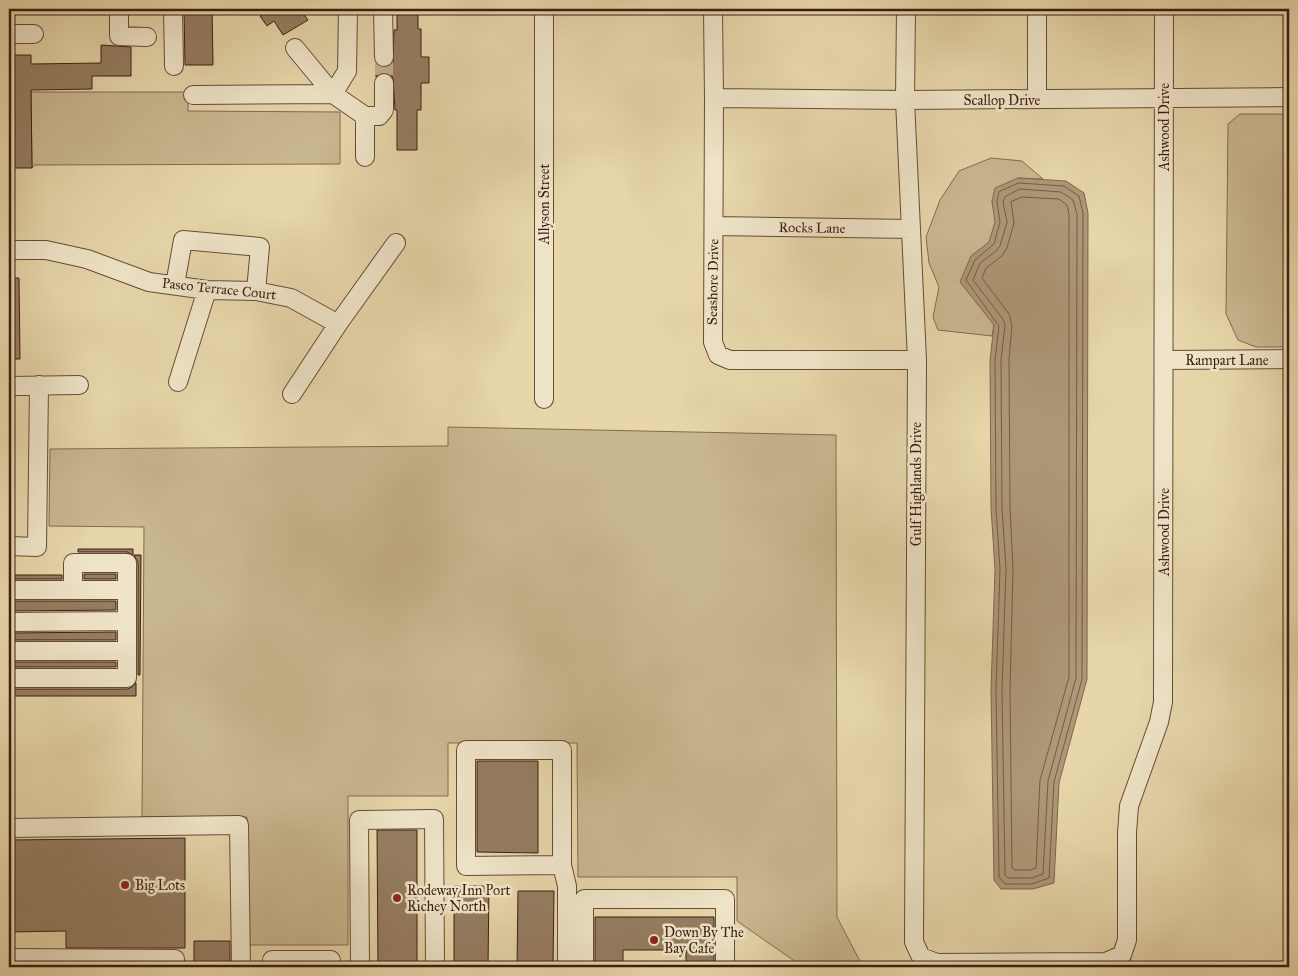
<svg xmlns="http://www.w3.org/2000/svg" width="1298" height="976" font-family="'IM FELL Great Primer',serif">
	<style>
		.green { fill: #c9b790; stroke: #846a50 }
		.water { fill: #ad9776; stroke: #81664e }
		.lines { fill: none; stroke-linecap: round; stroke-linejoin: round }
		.shore { stroke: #765a44; stroke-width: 1 }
		.building { fill: #957d61; stroke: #3e1d11 }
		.minor-tunnel { stroke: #c4b18b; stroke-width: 18; stroke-dasharray: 18 9; stroke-linecap: butt }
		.minor-casing { stroke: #684b37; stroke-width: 20 }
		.minor { stroke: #efe4c8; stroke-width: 18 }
		.poi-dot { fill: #8f2418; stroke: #efe4c8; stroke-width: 2 }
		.labels { text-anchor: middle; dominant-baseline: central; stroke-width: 5; stroke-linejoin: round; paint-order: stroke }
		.street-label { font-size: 14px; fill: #3e1d11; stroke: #efe4c8 }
		.poi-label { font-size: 14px; fill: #3e1d11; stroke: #efe4c8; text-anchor: start }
	</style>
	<rect width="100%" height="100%" fill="#e6d6aa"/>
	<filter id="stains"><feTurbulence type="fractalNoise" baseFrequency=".004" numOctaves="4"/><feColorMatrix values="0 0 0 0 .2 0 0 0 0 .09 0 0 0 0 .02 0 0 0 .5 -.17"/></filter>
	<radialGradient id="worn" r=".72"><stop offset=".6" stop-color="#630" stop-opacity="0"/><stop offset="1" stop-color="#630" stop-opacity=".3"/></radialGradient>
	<path class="green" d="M31,92H188V111L340,112V164L34,165L32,168Z
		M1240,114H1289V347H1256L1238,340L1226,314L1228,124Z
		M991,158L1022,161L1043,179L1018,178L992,201L996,222L989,243L971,256L994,325L992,336L938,330L933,317L939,287L929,263L926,237L940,200L959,171Z
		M448,427L836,435L837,917L863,967H803L737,921V877H578L577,743H448V796H348V945H247V817H142L144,527L49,526L50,449L448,446Z"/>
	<path class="water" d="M1018,178L1066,181L1084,193L1088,213L1087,679L1059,783L1054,883L1033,889H1001L994,880L991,689L995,569L991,508L990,360L994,325L960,282L971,256L989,242L995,222L992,201L995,188Z"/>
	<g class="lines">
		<path class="shore" d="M1019,183L1064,186L1079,196L1083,213L1082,679L1054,782L1049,878L1032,884H1005L999,877L996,689L1000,569L996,508L995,360L999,326L966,280L975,260L994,244L1000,222L997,201L999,192Z
			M1020,189L1061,192L1073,200L1077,214L1076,678L1048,781L1043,874L1032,878H1008L1005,875L1002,689L1006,569L1002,507L1001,360L1005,325L1003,319L973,280L980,263L996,251L1000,246L1007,222L1003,202L1005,197Z
			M1022,197L1059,199L1067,205L1069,215V677L1040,780L1036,868L1030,870H1015L1012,868L1010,689L1013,569L1010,507L1009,360L1012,325L1009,314L982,278L986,268L1002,256L1007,248L1014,223L1011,202Z"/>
	</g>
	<path class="building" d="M184,9H212L213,65H185Z
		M271,9H300L308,20L283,35L274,21L267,26L260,16Z
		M397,9H418V29H421V57H429V83H421V110H417V150H397V110H395L393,78L390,74L384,72L376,77V64L379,66L385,68L390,66L393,62L394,30H397Z
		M101,45L131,47V76H92V89L31,90L32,168H9V55H31V64L101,63Z
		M9,278H19L20,359H9Z
		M78,549H133V555L127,552H78Z
		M134,555H141L140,675H138V563Z
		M84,574H116V579H84Z
		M9,575H62V579H9Z
		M9,601H116V610L9,611Z
		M116,632V640H9V633Z
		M9,662H116V667H9Z
		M136,683V696H9V689H127L132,687Z
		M477,761H538V853L477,852Z
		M377,830H417V967H378Z
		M185,838V948H66V931L9,932V840Z
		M454,886H489L488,967H454Z
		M518,891H554L553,967H517Z
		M595,917H714V967H686V950H623V967H595Z
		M194,941H230V967H194Z"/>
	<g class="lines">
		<path class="minor-tunnel" d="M384,57V83"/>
		<defs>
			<path id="minor" d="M119,9V36L147,37
				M173,9L174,66
				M383,9L384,57
				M713,9L714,98L713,342L718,355L730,360H917
				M906,9L905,100L917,360L914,942L921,957L937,963L1106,962L1122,955L1127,940V833L1129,806L1159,722L1163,702L1164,9
				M1037,9V99
				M9,34H34
				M295,48L333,94L365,116H379L384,110V83
				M333,94L347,71L348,9
				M193,95L333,94
				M714,98L905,100L1289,97
				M365,116V157
				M714,226L911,229
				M9,250H46L87,259L149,282L207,290L256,291L291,298L338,324
				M175,285L183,240L260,247L256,291
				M1164,360L1289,359
				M178,382L207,290
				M9,386L79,385
				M292,394L338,324L396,243
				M544,399V9
				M9,546L37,547L39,385
				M9,590H127
				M9,622L127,621
				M9,651H127
				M9,678H127V563H73V590
				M466,750H562V865L466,866Z
				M9,828L239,825L241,967
				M562,865L567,886V967
				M9,958L175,959V967
				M272,967V960H331V967
				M360,967L359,820L434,819L435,967
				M584,967V899H725V967"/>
		</defs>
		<use href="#minor" class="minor-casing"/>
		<use href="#minor" class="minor"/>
	</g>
	<g class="poi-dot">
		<circle cx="125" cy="885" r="5"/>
		<circle cx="397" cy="898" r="5"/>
		<circle cx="654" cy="940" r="5"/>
	</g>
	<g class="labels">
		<g class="street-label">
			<text x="1002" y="100">Scallop Drive</text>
			<text transform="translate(1164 127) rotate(-90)">Ashwood Drive</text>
			<text transform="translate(544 204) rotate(-90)">Allyson Street</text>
			<text transform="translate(812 228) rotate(1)">Rocks Lane</text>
			<text transform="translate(713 282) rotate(-89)">Seashore Drive</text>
			<text transform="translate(219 289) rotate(6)">Pasco Terrace Court</text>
			<text x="1227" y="360">Rampart Lane</text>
			<text transform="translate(916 484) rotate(-90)">Gulf Highlands Drive</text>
			<text transform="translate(1164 532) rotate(-90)">Ashwood Drive</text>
		</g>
		<g class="poi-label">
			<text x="135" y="885">Big Lots</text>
			<text x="407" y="890">Rodeway Inn Port<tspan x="407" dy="16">Richey North</tspan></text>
			<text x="664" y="932">Down By The<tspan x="664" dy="16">Bay Cafe</tspan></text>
		</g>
	</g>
	<rect width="1298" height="976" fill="none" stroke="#e6d6aa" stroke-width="30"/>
	<rect x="10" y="10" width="1278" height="956" fill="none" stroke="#3e1d11" stroke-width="2.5"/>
	<rect x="15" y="15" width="1268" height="946" fill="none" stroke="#3e1d11"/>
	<rect width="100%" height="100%" filter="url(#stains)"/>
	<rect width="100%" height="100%" fill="url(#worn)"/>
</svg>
